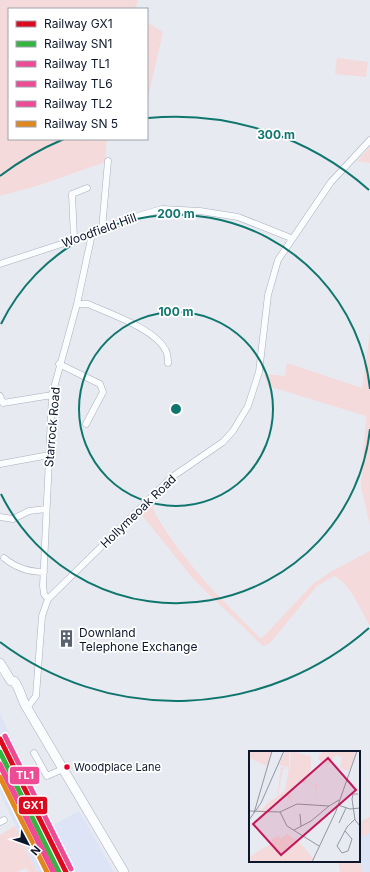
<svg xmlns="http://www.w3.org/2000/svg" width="370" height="872" font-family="Inter,sans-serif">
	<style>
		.built { fill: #dce4f6 }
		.green { fill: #f4dada }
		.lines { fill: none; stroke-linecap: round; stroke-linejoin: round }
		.minor-casing { stroke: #a9afbd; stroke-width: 7 }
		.highway-casing { stroke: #a9afbd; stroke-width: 10 }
		.minor { stroke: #fbfcfd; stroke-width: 6 }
		.highway { stroke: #fbfcfd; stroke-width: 9 }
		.rail-1-casing { stroke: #fff; stroke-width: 8 }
		.rail-2-casing { stroke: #fff; stroke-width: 8 }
		.rail-3-casing { stroke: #fff; stroke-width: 8 }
		.rail-4-casing { stroke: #fff; stroke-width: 8 }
		.rail-5-casing { stroke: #fff; stroke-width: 8 }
		.rail-6-casing { stroke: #fff; stroke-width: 8 }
		.rail-1 { stroke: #dc0a1e; stroke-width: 5 }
		.rail-2 { stroke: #33b540; stroke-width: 5 }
		.rail-3 { stroke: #ee4b95; stroke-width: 5 }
		.rail-4 { stroke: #ee4b95; stroke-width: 5 }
		.rail-5 { stroke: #ee4b95; stroke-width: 5 }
		.rail-6 { stroke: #e0871e; stroke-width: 5 }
		.ring { fill: none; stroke: #0f766e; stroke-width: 2 }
		.bus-dot { fill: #e4002b; stroke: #fff; stroke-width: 1.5 }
		.labels { text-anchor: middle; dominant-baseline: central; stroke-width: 3.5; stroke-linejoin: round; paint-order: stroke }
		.bus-label { font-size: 11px; fill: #0d172c; stroke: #fff; text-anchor: start }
		.street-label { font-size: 12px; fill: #0d172c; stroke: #fff }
		.poi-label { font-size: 12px; fill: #0d172c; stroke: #fff; text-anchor: start }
		.inset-road { fill: none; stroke: #9096a2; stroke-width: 1 }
		.view { fill: #c2185b; fill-opacity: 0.15; stroke: #c2185b; stroke-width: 2 }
		.inset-edge { fill: none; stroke: #0d172c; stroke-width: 2 }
		.centre { fill: #0f766e; stroke: #fff; stroke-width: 2 }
		.ring-label { font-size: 12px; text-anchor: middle; font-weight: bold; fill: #0f766e; stroke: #fff; stroke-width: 3.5; stroke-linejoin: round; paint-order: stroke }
		.line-badge { stroke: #fff; stroke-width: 1.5 }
		.badge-label { font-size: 11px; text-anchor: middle; font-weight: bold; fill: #fff }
	</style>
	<rect width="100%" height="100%" fill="#e7eaf1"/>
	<path class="built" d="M0,713L52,826L79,811L114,872H37L0,793Z
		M370,833V872H363L359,861V838Z"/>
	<path class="green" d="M0,0H138L135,9H9V139H107L105,162L40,185L0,196Z
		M147,22L163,32L147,102Z
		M337,58L368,62L366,77L335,74Z
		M370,147V163L357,161Z
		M370,332V526L361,486L366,416L268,386L264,374L285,376L287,363L362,388Z
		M152,504C154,514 160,522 166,531C192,571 227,605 261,639L314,583L332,571L370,551V626C362,612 349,582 334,576L317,586L270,643L263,646L194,580L141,514Z
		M370,817V833L359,838V822Z
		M15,826L37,872H29L26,868L16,872H0V835Z
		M338,861H359L363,872H340Z"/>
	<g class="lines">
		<defs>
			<path id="minor" d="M102,229L108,161
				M74,239L72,194L87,188
				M0,264L92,234L131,218L162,209L200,211L238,217L291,238
				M77,304H88C110,314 156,329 166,351C168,355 168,359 168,363
				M59,364L100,384L103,392L86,424
				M0,396L3,403L52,395
				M0,464L49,455
				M0,517L13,519L29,511L46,509
				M4,558C16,568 29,572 44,572
				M48,599L44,594L43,586L52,395L77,304L92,234
				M27,708L36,696L42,616L48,599L172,477L223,442L233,431L248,406L259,372L268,295L278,260L331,182L370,140
				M34,753L47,776L63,769
				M0,822L4,820"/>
			<path id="highway" d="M0,663L11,681H14C21,690 21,699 27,708L124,872"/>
		</defs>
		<use href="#minor" class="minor-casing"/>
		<use href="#highway" class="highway-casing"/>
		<use href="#minor" class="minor"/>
		<use href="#highway" class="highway"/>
		<defs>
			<path id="rail-1" d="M0,739L66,872"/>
			<path id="rail-2" d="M0,752L59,872"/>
			<path id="rail-3" d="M5,736L71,869"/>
			<path id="rail-4" d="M0,766L53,872"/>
			<path id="rail-5" d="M0,764L54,872"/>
			<path id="rail-6" d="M0,777L47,872"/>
		</defs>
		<use href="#rail-1" class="rail-1-casing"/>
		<use href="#rail-2" class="rail-2-casing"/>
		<use href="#rail-3" class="rail-3-casing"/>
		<use href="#rail-4" class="rail-4-casing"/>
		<use href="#rail-5" class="rail-5-casing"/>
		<use href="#rail-6" class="rail-6-casing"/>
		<use href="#rail-1" class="rail-1"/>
		<use href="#rail-2" class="rail-2"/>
		<use href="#rail-3" class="rail-3"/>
		<use href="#rail-4" class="rail-4"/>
		<use href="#rail-5" class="rail-5"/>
		<use href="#rail-6" class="rail-6"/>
	</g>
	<g class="ring">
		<circle cx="176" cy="409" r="97"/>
		<path d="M370 429A195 195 0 0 1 1 494M1 324A195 195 0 0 1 370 389"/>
		<path d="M369 628A292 292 0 0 1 0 642M0 176A292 292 0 0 1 64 139M148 118A292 292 0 0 1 369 190"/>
	</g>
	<defs>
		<symbol id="building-bare" viewBox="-9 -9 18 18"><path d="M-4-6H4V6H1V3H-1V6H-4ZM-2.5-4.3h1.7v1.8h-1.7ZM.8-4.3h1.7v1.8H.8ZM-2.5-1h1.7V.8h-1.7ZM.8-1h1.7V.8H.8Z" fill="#596171" stroke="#fff" stroke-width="2.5" paint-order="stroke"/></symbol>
	</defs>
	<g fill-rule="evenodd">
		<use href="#building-bare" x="54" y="626" width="25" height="25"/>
	</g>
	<circle class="bus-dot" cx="67" cy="767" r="3.5"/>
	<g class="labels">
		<g class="bus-label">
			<text x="74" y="767">Woodplace Lane</text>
		</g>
		<g class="street-label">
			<text transform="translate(99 230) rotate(-20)">Woodfield Hill</text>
			<text transform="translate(52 427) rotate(-85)">Starrock Road</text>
			<text transform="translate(138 511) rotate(-44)">Hollymeoak Road</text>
		</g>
		<g class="poi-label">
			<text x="79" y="632">Downland<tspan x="79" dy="14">Telephone Exchange</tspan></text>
		</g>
	</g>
	<g transform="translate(249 751)">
		<rect width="111" height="111" fill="#e7eaf1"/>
		<path d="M0,0H23L18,15L0,7ZM37,0H40V16L30,14ZM42,0L62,5V18L56,32L68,33L66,54L67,34L51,31L40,42L44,54L38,44L23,54L18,59L19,62L7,61L10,57L12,60L19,51L28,46L32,16L41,17ZM40,17L36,39L29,45L34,18ZM74,0H107L100,20L91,17L93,6L87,4L79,13L71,10L69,7ZM38,83L49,90L52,88L50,91L64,107L62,111H0V106L23,92V88L30,84L31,88Z" fill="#f4dada" fill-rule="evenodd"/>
		<path class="inset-road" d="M109,43H104L103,48L106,69L111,75M89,54L101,58L111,57M0,60L31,61L48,53L80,55L90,49M31,61L38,75L70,95M5,62L23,0M51,63L52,75M0,69L12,52L35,0M90,72L97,57M45,79L62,70L80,55M96,80L103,88L99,100L93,102L88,95L98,76L106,68M63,111L87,60L108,0"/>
		<path class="view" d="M79,7L107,39L32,104L4,73Z"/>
		<rect width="111" height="111" class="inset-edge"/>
	</g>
	<circle cx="176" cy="409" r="6" class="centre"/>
	<g class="ring-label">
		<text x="276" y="139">300 m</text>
		<text x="176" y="218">200 m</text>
		<text x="176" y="316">100 m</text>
	</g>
	<g class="line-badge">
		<rect x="9" y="766" width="31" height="19" rx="4" fill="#ee4b95"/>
		<rect x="18" y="796" width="30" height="19" rx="4" fill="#dc0a1e"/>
	</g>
	<g class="badge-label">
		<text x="25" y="779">TL1</text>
		<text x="33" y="809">GX1</text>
	</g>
	<rect x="8" y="8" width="140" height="132" fill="#ffffff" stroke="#9ea2ab"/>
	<rect x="16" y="21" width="20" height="6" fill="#dc0a1e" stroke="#9ea2ab"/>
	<text x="44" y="28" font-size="12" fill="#0d172c">Railway GX1</text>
	<rect x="16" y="41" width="20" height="6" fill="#33b540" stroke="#9ea2ab"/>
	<text x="44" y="48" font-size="12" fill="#0d172c">Railway SN1</text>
	<rect x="16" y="61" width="20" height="6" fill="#ee4b95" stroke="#9ea2ab"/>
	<text x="44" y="68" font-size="12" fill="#0d172c">Railway TL1</text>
	<rect x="16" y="81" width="20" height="6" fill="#ee4b95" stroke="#9ea2ab"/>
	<text x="44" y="88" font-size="12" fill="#0d172c">Railway TL6</text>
	<rect x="16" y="101" width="20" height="6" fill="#ee4b95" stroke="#9ea2ab"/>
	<text x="44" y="108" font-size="12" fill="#0d172c">Railway TL2</text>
	<rect x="16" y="121" width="20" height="6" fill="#e0871e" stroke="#9ea2ab"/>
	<text x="44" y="128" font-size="12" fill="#0d172c">Railway SN 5</text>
	<g transform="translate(28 844) rotate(131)" stroke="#ffffff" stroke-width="3" paint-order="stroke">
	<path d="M0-3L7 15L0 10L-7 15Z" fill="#0d172c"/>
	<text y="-6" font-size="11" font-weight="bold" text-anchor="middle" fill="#0d172c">N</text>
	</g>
</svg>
